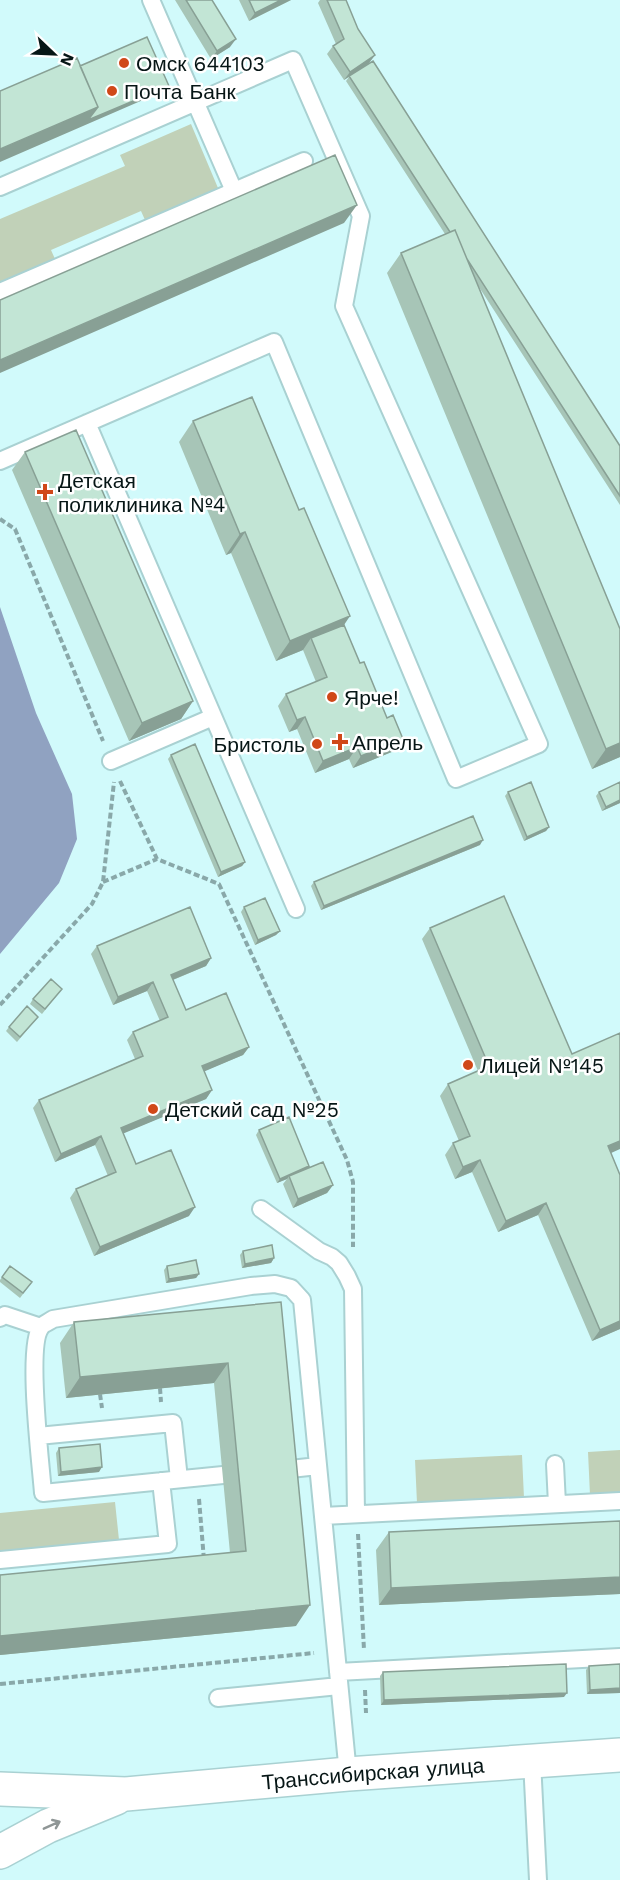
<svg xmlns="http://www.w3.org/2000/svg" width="620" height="1880" font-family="'Work Sans',sans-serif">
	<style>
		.green { fill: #c1d1b8 }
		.water { fill: #90a2c1 }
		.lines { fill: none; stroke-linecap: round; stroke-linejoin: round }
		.service-casing { stroke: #a9d1d2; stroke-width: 20 }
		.secondary-casing { stroke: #a9d1d2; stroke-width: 36 }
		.path { stroke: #89a8a9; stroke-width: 4; stroke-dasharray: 6 3; stroke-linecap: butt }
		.service { stroke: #fff; stroke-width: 16 }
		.secondary { stroke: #fff; stroke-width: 33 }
		.wall { fill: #a7c5b7 }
		.shaded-wall { fill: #88a095 }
		.building { fill: #c2e5d5; stroke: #88a095; stroke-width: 1.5 }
		.oneway { stroke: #8f9696 }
		.poi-dot { fill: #d04818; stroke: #fff; stroke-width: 2 }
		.labels { text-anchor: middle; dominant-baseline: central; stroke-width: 5; stroke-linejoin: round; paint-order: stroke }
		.poi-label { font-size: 21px; fill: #071616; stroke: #fff; text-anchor: start }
		.street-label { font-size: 21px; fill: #071616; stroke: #fff }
	</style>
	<rect width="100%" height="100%" fill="#d1fafb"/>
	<path class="green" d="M191,124L218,188L145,220L141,211L51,250L55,259L0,283V219L125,166L120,155Z
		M620,1450V1493L590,1495L588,1452Z
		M522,1455L524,1498L417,1503L415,1460Z
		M115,1502L119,1540L0,1552V1513Z"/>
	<path class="water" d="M0,607L36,713L72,794L77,839L59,883L0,954Z"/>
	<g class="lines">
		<defs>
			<path id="service" d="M151,0L234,191
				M0,187L293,60L361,216L344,306L539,744L456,779L274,342L0,461
				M0,292L304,161
				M87,423L296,909
				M111,761L213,717
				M261,1209L319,1251L332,1257L339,1263L347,1276L353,1289L356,1514
				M0,1318L5,1315L41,1327
				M38,1436L173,1423L179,1479
				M555,1464L557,1504
				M281,1470L318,1466
				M223,1475L43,1493C41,1465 26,1346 41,1327C43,1324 49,1322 53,1319L251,1286L275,1284L291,1288L302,1300L348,1774
				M323,1516L620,1501
				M0,1560L168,1544L161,1481
				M338,1672L620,1657
				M218,1698L339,1686
				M532,1761L538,1880"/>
			<g id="secondary">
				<path id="s1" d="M0,1789L126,1794L348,1774L620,1755"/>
				<path d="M0,1852L48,1826L116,1798"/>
			</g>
		</defs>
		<use href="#service" class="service-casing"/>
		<use href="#secondary" class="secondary-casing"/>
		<path class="path" d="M0,519L15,529L103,741
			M120,781L157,859L219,884L347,1160L353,1182V1247
			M103,882L157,859
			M0,1005L92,904L103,882L114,782
			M160,1388L161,1402
			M100,1394L102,1408
			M199,1499L204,1560
			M358,1534L364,1650
			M0,1684L314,1653
			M365,1690L366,1713"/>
		<use href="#service" class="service"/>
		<use href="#secondary" class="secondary"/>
	</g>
	<path class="wall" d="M175,0H212L230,47L211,59Z
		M239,0H291L249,21Z
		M320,0H346L358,29L375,55L369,63L620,446V505L477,284L620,757L592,769L387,273L401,253L445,234L346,81L349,77L344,80L327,54L333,46L336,44L318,3Z
		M193,421L344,625L394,751L353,768L349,759L315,773L297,729L289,732L278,706L286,694L316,682L303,650L276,661L231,553L226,555L179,442Z
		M25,452L193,701L181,719L129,741L12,470Z
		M171,755L245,862L242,866L218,877L168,759Z
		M508,792L549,827L546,831L524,841L505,796Z
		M599,792L620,803L602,811L596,796Z
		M480,845L321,910L311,886L314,882Z
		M244,907L280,931L276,935L255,945L241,912Z
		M430,928L611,1153L620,1175V1329L592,1341L538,1215L498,1232L472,1172L455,1179L445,1155L453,1143L459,1141L440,1096L448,1084L478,1071L422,939Z
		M97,946L211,958L206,966L173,980L186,1010L249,1047L243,1055L204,1071L212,1090L206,1099L123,1133L136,1164L189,1216L94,1256L70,1198L76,1189L108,1176L95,1145L55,1162L33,1108L39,1100L135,1059L127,1040L133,1032L160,1021L147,991L113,1005L91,954Z
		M62,989L42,1014L30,1004L33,999Z
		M38,1017L17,1042L6,1031L9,1027Z
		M259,1130L309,1166L308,1168L333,1185L327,1193L293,1208L283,1184L287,1179L277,1183L256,1135Z
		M243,1251L274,1258L271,1263L242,1268L240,1255Z
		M10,1266L32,1282L20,1298L0,1282V1280Z
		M167,1266L199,1274L196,1278L166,1283L164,1270Z
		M281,1302L296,1626L0,1655V1575L230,1553L214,1383L66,1398L60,1343L74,1322Z
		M59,1448L99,1472L58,1476L56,1453Z
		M620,1521V1594L379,1605L376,1550L389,1532Z
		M620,1664V1693L587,1694L586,1670L589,1666Z
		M383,1672L564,1697L381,1705L380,1676Z"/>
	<path class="shaded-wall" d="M281,0H291L249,21L255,13Z
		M236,39L230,47L211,59L217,51Z
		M375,55L369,63L344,80L350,72Z
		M169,86L166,90L0,162V149L98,107Z
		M357,205L344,223L0,373V360Z
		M245,532L231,553L226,555L240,534Z
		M350,616L336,637L311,638L303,650L276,661L290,641Z
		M193,701L181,719L129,741L142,723Z
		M305,717L297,729L289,732L297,720Z
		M403,739L394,751L353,768L361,756Z
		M620,743V757L592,769L606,749Z
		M357,747L349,759L315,773L323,761Z
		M620,800V803L602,811L606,807Z
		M549,827L546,831L524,841L527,837Z
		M483,840L480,845L321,910L324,906Z
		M245,862L242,866L218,877L221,872Z
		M280,931L276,935L255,945L258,940Z
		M211,958L206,966L165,983L171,975Z
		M153,982L147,991L113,1005L118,997Z
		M249,1047L243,1055L196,1075L202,1066Z
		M212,1090L206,1099L115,1137L121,1128Z
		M101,1136L95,1145L55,1162L61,1154Z
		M620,1141V1149L600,1158L608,1146Z
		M480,1160L472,1172L455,1179L463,1167Z
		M309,1166L306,1170L289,1176L287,1179L277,1183L280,1179Z
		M333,1185L327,1193L293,1208L298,1199Z
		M546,1203L538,1215L498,1232L506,1221Z
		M195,1207L189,1216L94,1256L100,1247Z
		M274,1258L271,1263L242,1268L245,1264Z
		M199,1274L196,1278L166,1283L169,1279Z
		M620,1321V1329L592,1341L600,1330Z
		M228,1363L214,1383L66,1398L80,1377Z
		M102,1467L99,1472L58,1476L61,1472Z
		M620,1577V1594L379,1605L391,1588Z
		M310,1605L296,1626L0,1655V1636Z
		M620,1688V1693L587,1694L590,1690Z
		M567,1693L564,1697L381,1705L384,1700Z"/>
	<path class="building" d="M186,0H212L236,39L217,51Z
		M249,0H281L255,13Z
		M327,0H346L358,29L375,55L350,72L333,46L344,39Z
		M147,37L169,86L88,120L98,107L80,66Z
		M77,58L98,107L0,149V91Z
		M373,61L620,446V496L467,259L455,230L450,232L349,76Z
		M335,155L357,205L0,360V300Z
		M455,230L620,629V743L606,749L401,253Z
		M252,397L299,510L304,508L350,616L290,641L245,532L240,534L193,421Z
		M76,430L193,701L142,723L25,452Z
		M344,625L360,663L364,662L387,718L393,715L403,739L361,756L357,747L323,761L305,717L297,720L286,694L327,677L311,638Z
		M195,744L245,862L221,872L171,755Z
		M531,782L549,827L527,837L508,792Z
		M620,782V800L606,807L599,792Z
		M473,816L483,840L324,906L314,882Z
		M504,896L572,1054L620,1033V1141L608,1146L620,1175V1321L600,1330L546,1203L506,1221L480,1160L463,1167L453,1143L470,1136L448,1084L489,1066L430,928Z
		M265,898L280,931L258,940L244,907Z
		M190,907L211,958L171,975L186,1010L226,993L249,1047L202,1066L212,1090L121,1128L136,1164L171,1150L195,1207L100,1247L76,1189L116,1172L101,1136L61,1154L39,1100L143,1056L133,1032L168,1017L153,982L118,997L97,946Z
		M51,979L62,989L45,1009L33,999Z
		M27,1006L38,1017L20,1037L9,1027Z
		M289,1117L309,1166L280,1179L259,1130Z
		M323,1162L333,1185L298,1199L289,1176Z
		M272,1245L274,1258L245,1264L243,1251Z
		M196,1260L199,1274L169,1279L167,1266Z
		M10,1266L32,1282L23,1293L2,1277Z
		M281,1302L310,1605L0,1636V1575L246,1551L228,1363L80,1377L74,1322Z
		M100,1444L102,1467L61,1472L59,1448Z
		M620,1521V1577L391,1588L389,1532Z
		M566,1664L567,1693L384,1700L383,1672Z
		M620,1664V1688L590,1690L589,1666Z"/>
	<defs><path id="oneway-shaft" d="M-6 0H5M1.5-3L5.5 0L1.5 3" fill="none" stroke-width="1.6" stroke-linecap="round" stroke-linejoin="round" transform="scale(1.5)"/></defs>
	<use class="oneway" href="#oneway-shaft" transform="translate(52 1825) rotate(-24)"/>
	<g class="poi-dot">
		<circle cx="124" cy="63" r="6"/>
		<circle cx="112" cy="91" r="6"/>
		<path d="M42 483h6v6h6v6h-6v6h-6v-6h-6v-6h6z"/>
		<circle cx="332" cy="697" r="6"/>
		<path d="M337 733h6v6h6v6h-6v6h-6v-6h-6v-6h6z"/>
		<circle cx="317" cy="744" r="6"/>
		<circle cx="468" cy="1065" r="6"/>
		<circle cx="153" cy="1109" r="6"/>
	</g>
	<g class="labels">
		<g class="poi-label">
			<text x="136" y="63">Омск 644103</text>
			<text x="124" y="91">Почта Банк</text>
			<text x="58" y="480">Детская<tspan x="58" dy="24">поликлиника №4</tspan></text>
			<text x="344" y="697">Ярче!</text>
			<text x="352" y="742">Апрель</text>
			<text x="305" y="744" text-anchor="end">Бристоль</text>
			<text x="480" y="1065">Лицей №145</text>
			<text x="165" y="1109">Детский сад №25</text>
		</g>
		<g class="street-label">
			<text stroke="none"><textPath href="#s1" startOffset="374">Транссибирская улица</textPath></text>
		</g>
	</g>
	<g transform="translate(54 54) rotate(113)" stroke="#ffffff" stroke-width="4.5" paint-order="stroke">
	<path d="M0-4.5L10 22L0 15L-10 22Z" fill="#071616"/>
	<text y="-9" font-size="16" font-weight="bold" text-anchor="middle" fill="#071616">N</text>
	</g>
</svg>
